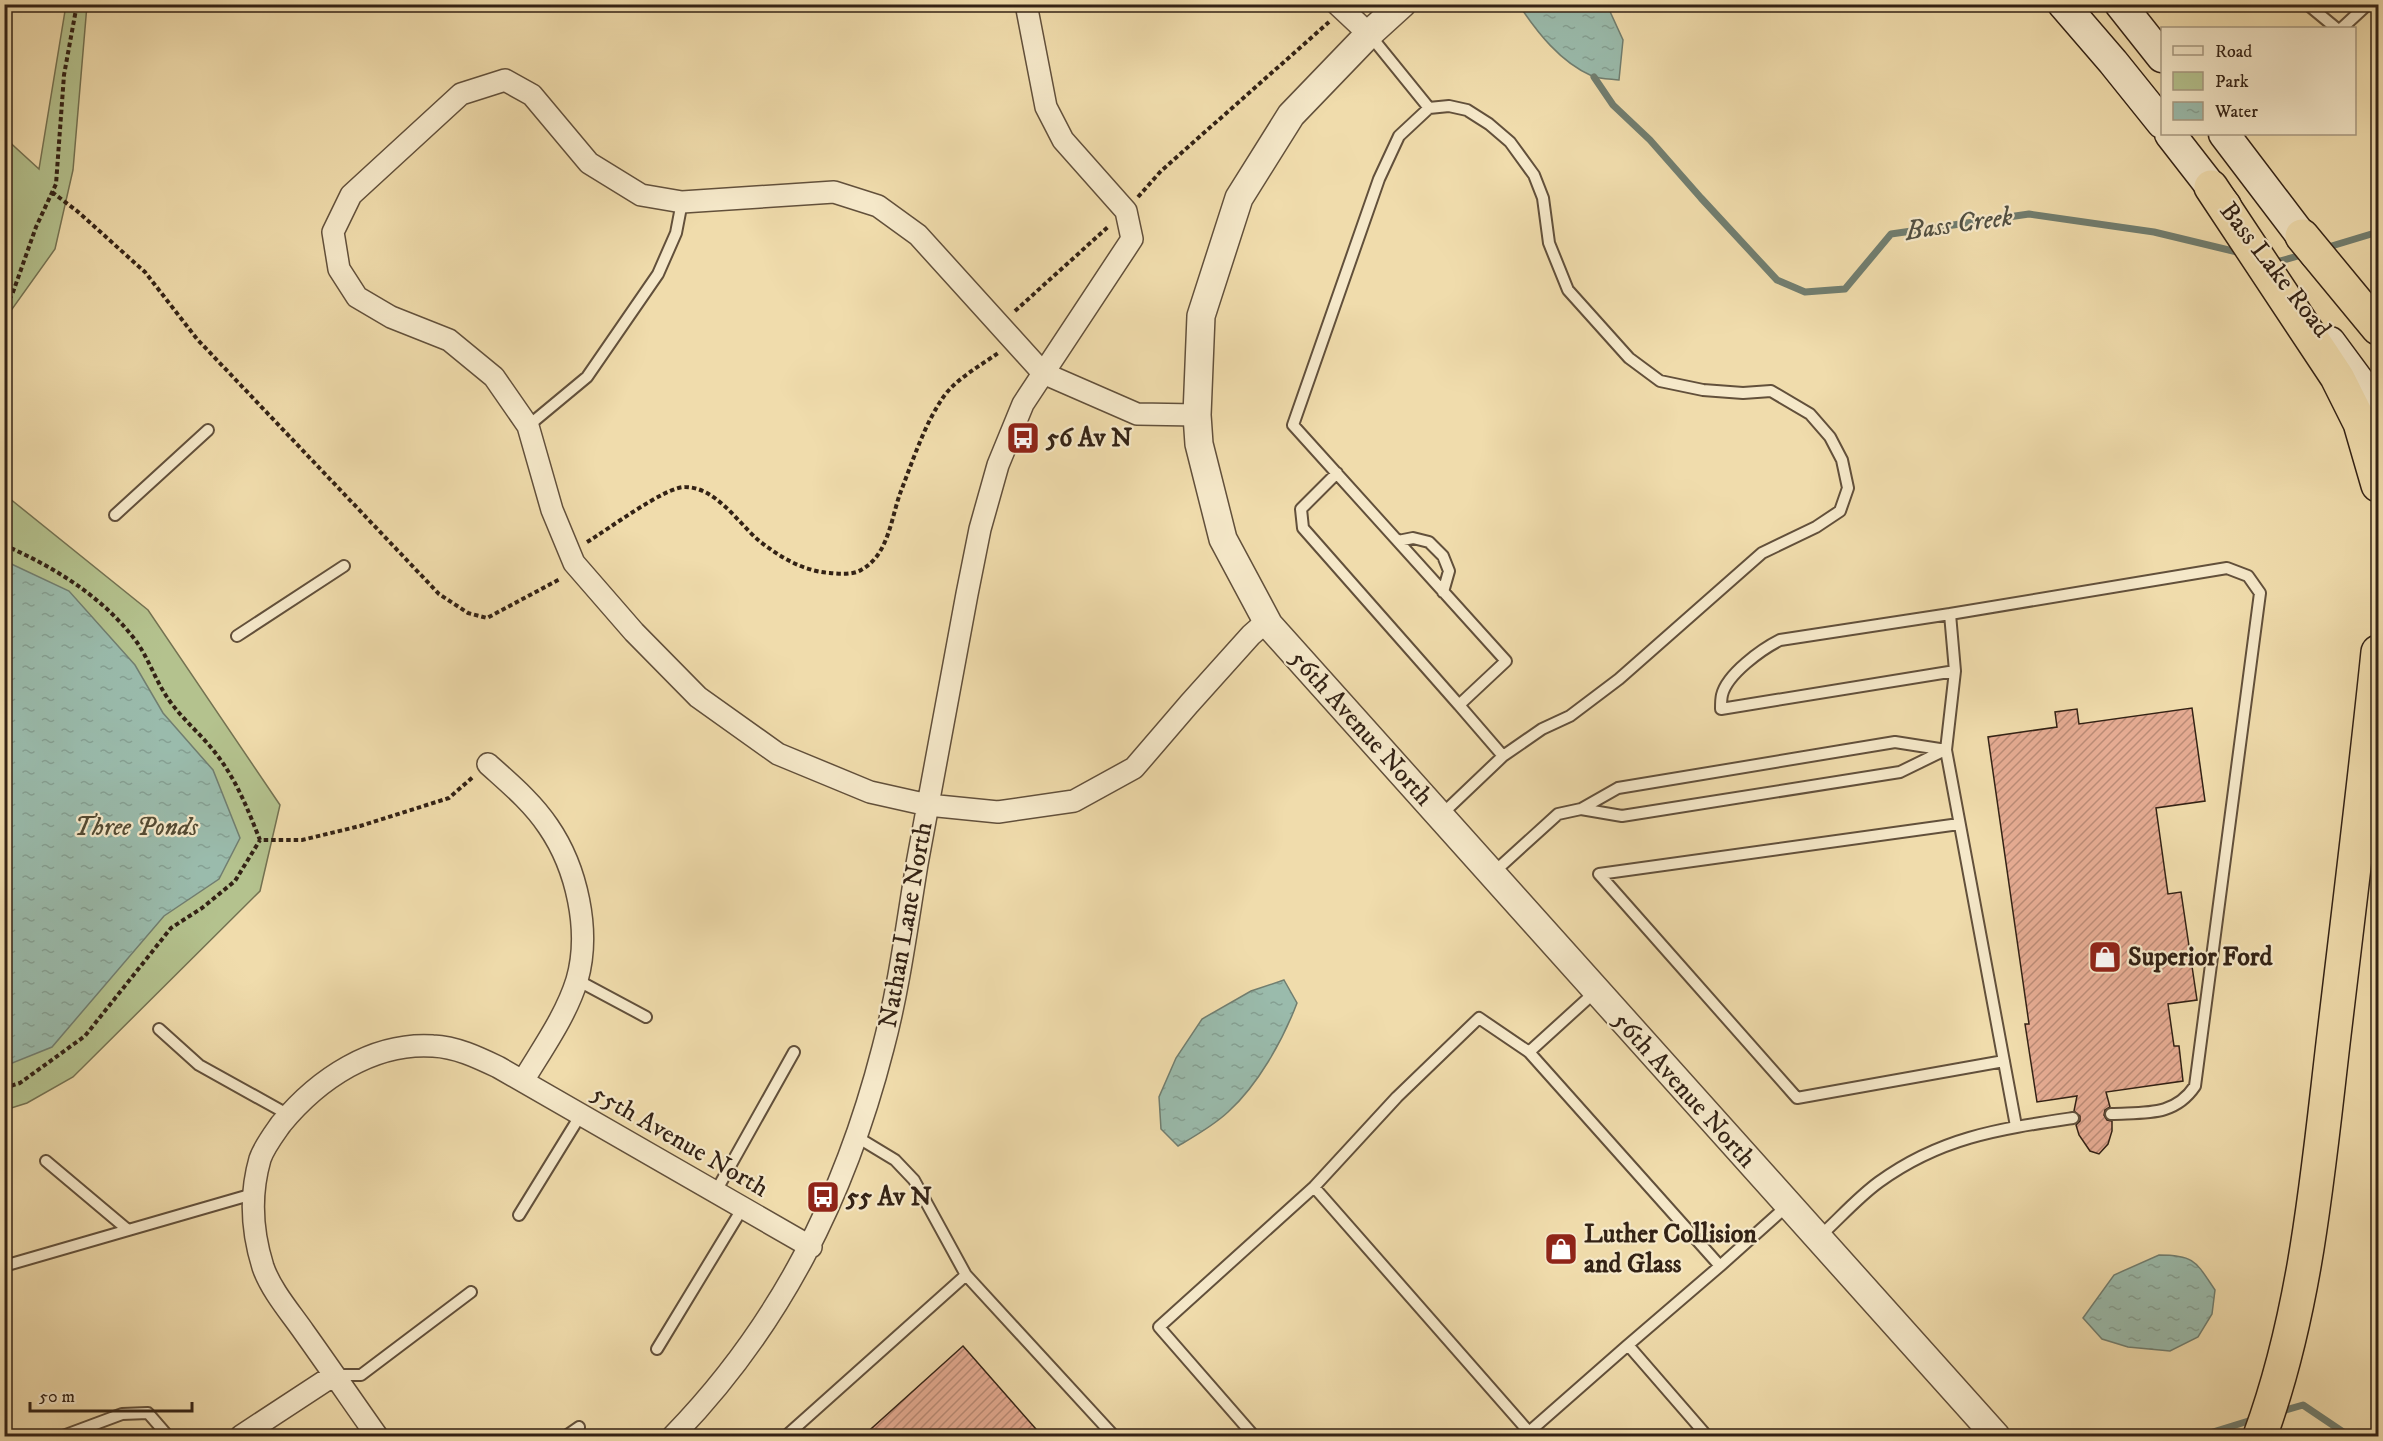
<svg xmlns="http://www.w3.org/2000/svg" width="2383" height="1441" font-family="'IM FELL DW Pica',serif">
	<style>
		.park { fill: #b4c28e; stroke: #747252; stroke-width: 1.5 }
		.water { fill: url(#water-ripples); stroke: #717e70; stroke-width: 1.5 }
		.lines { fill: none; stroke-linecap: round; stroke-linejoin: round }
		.stream { stroke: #717e70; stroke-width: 7 }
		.building { fill: url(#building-hatch); stroke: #332215; stroke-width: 1.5 }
		.service-casing { stroke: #62503b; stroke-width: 14 }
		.minor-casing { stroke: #62503b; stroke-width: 24 }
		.tertiary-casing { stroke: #62503b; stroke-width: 30 }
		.secondary-casing { stroke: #332215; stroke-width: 33 }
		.motorway-casing { stroke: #332215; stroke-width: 36 }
		.path { stroke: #332215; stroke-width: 4; stroke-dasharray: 4.5 3; stroke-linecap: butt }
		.service { stroke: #f5e8c9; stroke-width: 10 }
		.minor { stroke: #f5e8c9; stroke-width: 21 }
		.tertiary { stroke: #f5e8c9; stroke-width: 27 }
		.secondary { stroke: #f5e8c9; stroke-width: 30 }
		.motorway { stroke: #f0dcac; stroke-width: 33 }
		.labels { text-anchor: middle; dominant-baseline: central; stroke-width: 4.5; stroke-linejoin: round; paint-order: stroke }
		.street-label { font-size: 26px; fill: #332215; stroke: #f5e8c9 }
		.poi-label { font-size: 26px; font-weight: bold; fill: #332215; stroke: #f5e8c9; text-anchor: start }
		.park-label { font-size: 26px; font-style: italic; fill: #534a33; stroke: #f5e8c9 }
		.water-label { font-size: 27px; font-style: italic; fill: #525042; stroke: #f5e8c9 }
	</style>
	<defs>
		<pattern id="water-ripples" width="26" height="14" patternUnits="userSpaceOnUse" patternTransform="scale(1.5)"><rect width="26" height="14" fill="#9abbac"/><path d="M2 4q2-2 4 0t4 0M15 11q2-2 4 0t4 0" fill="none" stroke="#85a093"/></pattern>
		<pattern id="building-hatch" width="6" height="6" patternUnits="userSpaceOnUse" patternTransform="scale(1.5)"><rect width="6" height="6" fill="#e5ab92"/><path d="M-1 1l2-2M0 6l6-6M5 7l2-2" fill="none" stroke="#ba8b76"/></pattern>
	</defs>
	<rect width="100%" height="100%" fill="#f0dcac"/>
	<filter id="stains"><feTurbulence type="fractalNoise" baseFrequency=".00333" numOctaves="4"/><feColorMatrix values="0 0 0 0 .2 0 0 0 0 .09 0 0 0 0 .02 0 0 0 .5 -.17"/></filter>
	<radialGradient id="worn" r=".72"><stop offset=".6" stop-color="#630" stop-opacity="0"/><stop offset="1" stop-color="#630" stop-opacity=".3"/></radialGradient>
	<path class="park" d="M66,5H87L73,170L55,249L5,319V138L39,169Z
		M4,494L148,610L280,805L260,891L73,1077L27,1103L5,1110Z"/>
	<path class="water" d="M1519,5H1607L1623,40L1619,80C1611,79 1600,79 1592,76C1560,62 1537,32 1519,5Z
		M5,561L69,591L135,665L163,713L213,770L240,838L219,879L164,916L52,1047L5,1066Z
		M1284,980L1297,1003C1283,1040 1258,1085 1228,1112C1213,1126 1195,1136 1178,1146L1161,1129L1159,1097L1176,1058L1202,1019L1251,991Z
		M2159,1255C2195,1255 2196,1262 2215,1290L2212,1314L2198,1337L2170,1351L2128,1347L2102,1339L2083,1318L2114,1275Z"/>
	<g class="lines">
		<path class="stream" d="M1594,77L1613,105L1650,140L1701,198L1777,280L1805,292L1845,289L1891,234L2029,214L2154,232L2241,253
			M2325,248L2378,232
			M2273,260L2280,261L2305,254
			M2286,1410L2303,1405L2349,1436
			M2200,1436L2255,1419"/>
	</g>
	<path class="building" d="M2192,708L2205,801L2156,808L2168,894L2181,892L2197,1000L2168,1004L2174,1046H2179L2183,1081L2106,1092L2110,1107L2105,1110L2104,1115L2107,1120L2112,1121V1131L2108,1144L2099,1154L2090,1151L2079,1135L2076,1125L2080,1121V1116L2074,1111L2077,1096L2037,1102L2025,1024H2029L1988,737L2057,727L2055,712L2077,709L2079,724Z
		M963,1346L1043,1437H862Z"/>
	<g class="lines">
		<defs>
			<path id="service" d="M2307,4L2336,28
				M2342,28L2368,4
				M1369,34L1429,108
				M528,426L587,377L658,274L676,233L682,202
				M1337,473L1301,509L1303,528L1459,705
				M115,515L208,430
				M1398,541L1413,538L1429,542L1443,556L1449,571L1443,592
				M1950,614L1780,640C1762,649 1727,674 1722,695C1721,699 1721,704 1721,709L1955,671
				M237,636L344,566
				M1581,809L1622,816L1900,772L1945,750
				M1440,816L1503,756L1542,729L1570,716L1619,679L1762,553L1816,527L1840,511L1848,488L1842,460L1830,437L1810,414L1771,391L1743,393L1703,390L1660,381L1629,358L1568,290L1549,243L1543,198L1534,175L1510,142L1489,124L1467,110L1449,106L1429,108L1399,136L1379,179L1293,425L1506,661L1459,705L1503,756
				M1959,824L1599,874L1797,1098L2004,1061
				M1493,873L1558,814L1581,809L1618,788L1895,742L1946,750
				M577,980L646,1017
				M1595,992L1529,1052L1720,1266L1787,1206
				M159,1029L199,1065L289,1115
				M2016,1126L1946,750L1955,671L1950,614L2227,568L2248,576L2260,593L2195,1086C2174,1117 2145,1112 2111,1114
				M857,1137L895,1160L914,1180L966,1275L1114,1436
				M46,1161L128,1230
				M1314,1187L1529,1432L1628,1345
				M715,1193L794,1052
				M519,1215L580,1116
				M1818,1238C1838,1220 1857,1198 1879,1182C1941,1137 1999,1129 2073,1118
				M4,1266L253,1194
				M657,1349L742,1209
				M335,1375H361L471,1292
				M63,1436L122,1414L148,1413L168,1436
				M566,1436L579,1427
				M786,1436L966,1275
				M1254,1436L1159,1327L1314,1187L1397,1097L1479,1018L1529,1052
				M1707,1436L1628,1345L1720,1266"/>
			<path id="minor" d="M1337,4L1369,34
				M1197,415L1137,414L1043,373L918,235L878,206L834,192L682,202L641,195L589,163L532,95L505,80L461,94L351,195L333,232L339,269L357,297L391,317L449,340L494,377L528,426L552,510L574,563L634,632L698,697L778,754L870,792L928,805L998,812L1074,801L1134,768L1189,704L1251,635L1267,621
				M488,764C509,783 532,802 548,826C577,868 591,931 577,980C566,1016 542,1049 523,1081
				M241,1436L334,1375
				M377,1436C353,1402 329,1367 304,1332C290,1312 271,1290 263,1267C252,1232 250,1194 260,1159C264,1147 274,1134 281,1124C318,1079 373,1042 433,1046C456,1047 477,1057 498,1067L811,1247
				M673,1436C780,1326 845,1196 883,1048C899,988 907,925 917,864C933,774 950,684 967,594L980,529L998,465L1023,404L1132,239L1126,211L1063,140L1046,107L1026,4"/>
			<path id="tertiary" d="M1402,4L1369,34L1291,115L1239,198L1201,316L1197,415L1199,444L1223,539L1269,625L1996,1436"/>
			<path id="secondary" d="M2063,4L2113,62L2162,123
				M2120,4L2162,57
				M2170,134L2226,206
				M2224,134L2316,255
				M2330,342L2378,407"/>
			<path id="motorway" d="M2211,187L2337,377L2360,423L2378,485
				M2302,236L2378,328
				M2260,1436C2307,1308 2318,1170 2334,1035C2349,908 2365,780 2378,652"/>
		</defs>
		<use href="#service" class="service-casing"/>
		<use href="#minor" class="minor-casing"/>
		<use href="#tertiary" class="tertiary-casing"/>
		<use href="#secondary" class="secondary-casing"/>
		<use href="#motorway" class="motorway-casing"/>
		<path class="path" d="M52,192L77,211L145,272L197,339L439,594L468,613L487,618L560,579
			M1138,197L1161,171L1329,22
			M4,305L12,295L36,227L56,184L64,75L77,4
			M1015,311L1109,226
			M587,542C606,531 666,486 685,487C715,487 737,521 757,539C778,556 802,571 830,573C839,574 853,575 861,570C889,555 891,517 901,491C913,460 924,426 942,399C954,380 980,366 998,353
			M4,545C54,567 102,596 136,641C149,659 156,682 169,700C183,720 203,736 217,755C237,781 248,810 260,840H302L360,826L449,798L474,776
			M4,1088L20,1083L85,1036L171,928L202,908L235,881L260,840"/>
		<use href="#service" class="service"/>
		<use href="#minor" class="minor"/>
		<use href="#tertiary" class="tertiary"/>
		<use href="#secondary" class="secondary"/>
		<use href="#motorway" class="motorway"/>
	</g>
	<defs>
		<symbol id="bus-square" viewBox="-11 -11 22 22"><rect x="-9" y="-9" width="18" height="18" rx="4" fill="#8f2418" stroke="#f5e8c9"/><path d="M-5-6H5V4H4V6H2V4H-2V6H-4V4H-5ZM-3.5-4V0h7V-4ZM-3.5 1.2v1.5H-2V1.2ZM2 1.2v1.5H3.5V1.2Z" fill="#fff"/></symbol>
		<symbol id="shop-square" viewBox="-11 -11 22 22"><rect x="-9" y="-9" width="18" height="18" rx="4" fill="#8f2418" stroke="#f5e8c9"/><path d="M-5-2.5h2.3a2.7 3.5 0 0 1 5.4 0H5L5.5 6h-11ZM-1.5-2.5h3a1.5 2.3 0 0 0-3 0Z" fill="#fff"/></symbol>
	</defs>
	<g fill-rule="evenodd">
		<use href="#bus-square" x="1004" y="419" width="38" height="38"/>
		<use href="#shop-square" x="2086" y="938" width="38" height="38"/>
		<use href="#bus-square" x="804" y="1178" width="38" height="38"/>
		<use href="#shop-square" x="1542" y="1230" width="38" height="38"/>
	</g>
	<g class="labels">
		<g class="street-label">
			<text transform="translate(2275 270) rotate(52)">Bass Lake Road</text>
			<text transform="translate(1361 728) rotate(48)">56th Avenue North</text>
			<text transform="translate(906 925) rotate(-80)">Nathan Lane North</text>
			<text transform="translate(1684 1090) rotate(48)">56th Avenue North</text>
			<text transform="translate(680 1141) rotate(30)">55th Avenue North</text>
		</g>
		<g class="poi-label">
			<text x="1046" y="438">56 Av N</text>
			<text x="2128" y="957">Superior Ford</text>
			<text x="846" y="1197">55 Av N</text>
			<text x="1584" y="1234">Luther Collision<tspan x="1584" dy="30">and Glass</tspan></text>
		</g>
		<g class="park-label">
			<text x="136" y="827">Three Ponds</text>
		</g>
		<g class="water-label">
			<text transform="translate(1959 224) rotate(-8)">Bass Creek</text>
		</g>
	</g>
	<rect width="2383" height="1441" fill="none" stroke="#f0dcac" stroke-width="24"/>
	<rect x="6" y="6" width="2371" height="1429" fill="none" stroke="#332215" stroke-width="3"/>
	<rect x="12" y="12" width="2359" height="1417" fill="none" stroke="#332215" stroke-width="1.5"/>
	<rect x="2161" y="27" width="195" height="108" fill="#f5e8c9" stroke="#a79981" stroke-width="1.5"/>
	<rect x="2173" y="46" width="30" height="9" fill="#f5e8c9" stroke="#a79981" stroke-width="1.5"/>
	<text x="2215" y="57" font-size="18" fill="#332215">Road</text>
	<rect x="2173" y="72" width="30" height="18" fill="#b4c28e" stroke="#a79981" stroke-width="1.5"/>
	<text x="2215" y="87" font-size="18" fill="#332215">Park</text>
	<rect x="2173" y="102" width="30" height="18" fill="url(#water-ripples)" stroke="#a79981" stroke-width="1.5"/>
	<text x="2215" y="117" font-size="18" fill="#332215">Water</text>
	<path d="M30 1402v9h162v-9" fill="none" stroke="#332215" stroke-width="3"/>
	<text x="39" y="1402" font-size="18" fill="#332215" stroke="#f5e8c9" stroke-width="4.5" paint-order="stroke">50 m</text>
	<rect width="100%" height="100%" filter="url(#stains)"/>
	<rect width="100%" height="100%" fill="url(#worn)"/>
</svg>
